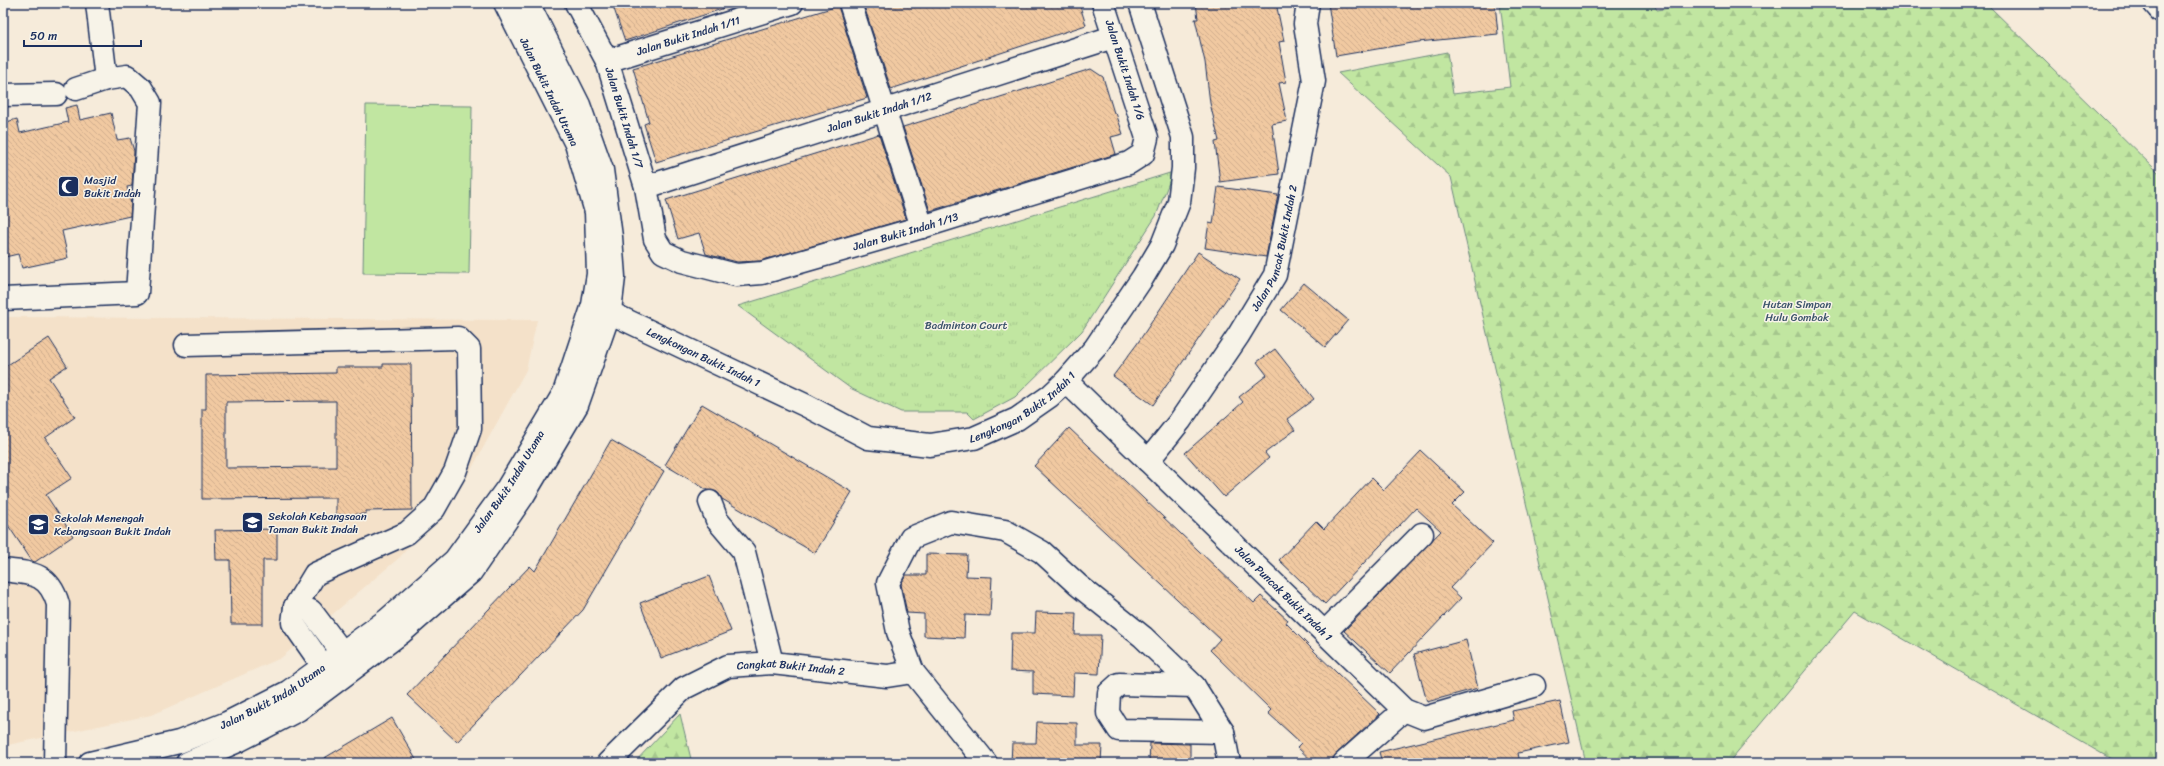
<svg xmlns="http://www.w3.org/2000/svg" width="2164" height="766" font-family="Sriracha,sans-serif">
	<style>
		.built { fill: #f4e1c9 }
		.green { fill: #c1e6a1; stroke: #6e8a80 }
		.forest { fill: url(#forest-firs); stroke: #6e8a80 }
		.park { fill: url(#park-tufts); stroke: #6e8a80 }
		.building { fill: url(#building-back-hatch); stroke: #1b2f5e; fill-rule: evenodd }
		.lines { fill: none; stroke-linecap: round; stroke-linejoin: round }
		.minor-casing { stroke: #1b2f5e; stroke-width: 25 }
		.minor { stroke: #f7f3e8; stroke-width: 22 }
		.labels { text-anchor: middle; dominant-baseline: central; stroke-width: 3; stroke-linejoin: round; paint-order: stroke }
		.street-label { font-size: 11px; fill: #1b2f5e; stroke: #f7f3e8 }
		.poi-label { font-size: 11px; fill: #1b2f5e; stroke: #f7f3e8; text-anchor: start }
		.park-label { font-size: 11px; fill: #3c546b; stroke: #f7f3e8 }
	</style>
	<defs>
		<pattern id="forest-firs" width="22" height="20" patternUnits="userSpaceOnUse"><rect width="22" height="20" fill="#c1e6a1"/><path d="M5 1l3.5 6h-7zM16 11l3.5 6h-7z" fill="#a5c68d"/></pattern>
		<pattern id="park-tufts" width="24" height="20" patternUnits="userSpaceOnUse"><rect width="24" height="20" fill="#c1e6a1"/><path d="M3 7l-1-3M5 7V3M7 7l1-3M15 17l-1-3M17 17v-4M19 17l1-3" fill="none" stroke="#a5c68d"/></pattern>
		<pattern id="building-back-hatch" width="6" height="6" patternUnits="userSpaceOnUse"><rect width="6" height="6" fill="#f1c9a1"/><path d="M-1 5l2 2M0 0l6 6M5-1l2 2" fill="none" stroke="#cead8d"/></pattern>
	</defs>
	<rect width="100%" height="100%" fill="#f6ebda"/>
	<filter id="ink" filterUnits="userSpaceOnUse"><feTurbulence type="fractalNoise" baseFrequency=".025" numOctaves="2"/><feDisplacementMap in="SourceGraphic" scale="8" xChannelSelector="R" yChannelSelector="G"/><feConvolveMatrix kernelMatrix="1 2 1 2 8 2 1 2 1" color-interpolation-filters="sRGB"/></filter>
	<g filter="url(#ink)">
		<path class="built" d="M3,317L537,320L526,370L462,486L400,557L281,658L151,715L3,746Z"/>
		<path class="green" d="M366,105L472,106L469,274L363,273Z"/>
		<path class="forest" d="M1500,3H1653L1657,10L1702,3H1986L2161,175V763H2118L1855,611L1728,763H1586L1451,177L1338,73L1447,52L1453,94L1510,87Z
			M680,714L692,763H634Z"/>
		<path class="park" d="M1173,172L1156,216L1082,331L1015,397L974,419L967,412H901L850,388L738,306Z"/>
		<path class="building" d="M612,3H733L734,5L625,41Z
			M863,3H1079L1086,25L891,89Z
			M1196,3H1276L1284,41L1279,42L1286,82L1279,83L1287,121L1272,124L1279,174L1220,182L1215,142L1219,141L1210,103L1205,62L1195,19H1198Z
			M1328,3H1495L1498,34L1418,42L1336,56Z
			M838,6L867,98L656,162L644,124L649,122L633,68Z
			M1091,69L1103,77L1114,113H1116L1123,134L1111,137L1116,154L930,211L903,127Z
			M77,105L80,120L111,113L117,140L130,138L134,151L132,186L127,187L131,204L130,216L62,231L68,258L22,268L18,254L5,257L3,250V123L17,119L20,133L68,122L65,108Z
			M879,134L906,219L760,261L737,262L706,254L699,233L678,239L666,200Z
			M1218,187L1278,195L1266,257L1205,248L1209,223L1213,224Z
			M1198,252L1240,279L1153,405L1113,376L1137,344Z
			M1304,283L1348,320L1325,347L1281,310Z
			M49,338L67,366L49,378L75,417L45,438L72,478L46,495L73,536L35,562L32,561L3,518V368Z
			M1275,349L1314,399L1287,419L1295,430L1265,453L1269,458L1224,497L1185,453L1243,402L1239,397L1267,375L1257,362Z
			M383,364H411L412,510L366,511V514L336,515V498L202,499V409H206V375L336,373V367H383ZM336,401V467L226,468V402Z
			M702,404L852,492L815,553L722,499L717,492L707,490L665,465Z
			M1069,428L1254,603L1261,596L1288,620L1286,623L1315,652L1380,714L1336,754L1332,763H1314L1297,747L1301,743L1268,713L1271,710L1210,650L1220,639L1034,466Z
			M611,440L664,471L583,610L457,742L407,695L530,566L535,571Z
			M1421,451L1465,492L1452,505L1493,543L1450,588L1461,598L1390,673L1344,631L1441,531L1416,508L1325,604L1279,560L1316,521L1324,529L1372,478L1384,490Z
			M277,529V560H263V624H231L230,560H216L215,530Z
			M926,554L967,555L966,576L992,577L990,616L965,615L964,638L924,636V614L907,613L901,584L906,575H926Z
			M709,576L731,631L661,658L640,603Z
			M1036,612L1076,613L1075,635H1101L1099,674L1074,673L1073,696L1033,694V672L1010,671L1011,633H1035Z
			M1466,640L1478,688L1427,702L1414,654Z
			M1560,701L1569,742L1518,753L1520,763H1382L1379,752L1514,720L1512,711Z
			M392,718L418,763H316Z
			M1037,722L1077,723V745H1102L1101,763H1011L1012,743H1036Z
			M1150,743L1190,744V763H1149Z"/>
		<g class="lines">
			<defs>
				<g id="minor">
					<path d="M97,3L106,79"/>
					<path id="s1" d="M576,3L607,61L646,187L655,239L663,252L682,261L736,275L762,273L922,227L1129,163L1143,154L1147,138L1103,3"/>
					<path d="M850,3L922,227"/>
					<path d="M2154,3L2161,11"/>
					<path id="s2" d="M607,61L792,3"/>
					<path d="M3,95L56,94"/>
					<path id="s3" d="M646,187L1113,37"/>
					<path d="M3,299L137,293L150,103L141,88L127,76L106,79L76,89"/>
					<path id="s4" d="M596,306L807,406L868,438L930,445L974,438L1017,419L1050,396L1066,381L1095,348L1143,277L1162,245L1179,202L1183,168V137L1140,3"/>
					<path d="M186,345L458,338L469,349L470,429L455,472L434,509L407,533L315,574L295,607L293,623L323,666"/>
					<path id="s5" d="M1066,381L1404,710L1424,718L1534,686"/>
					<path id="s6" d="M1148,461L1180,421L1238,336L1275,275L1314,81L1305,24L1308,3"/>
					<path d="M710,502L717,520L744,552L772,663"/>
					<path d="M3,570C32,573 49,573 58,604L55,763"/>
					<path d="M295,607L311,611L342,652"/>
					<path d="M1325,632L1422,534"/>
					<path d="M1194,686L1119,684L1109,693L1108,713L1119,730L1223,732"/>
					<path id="s7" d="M90,763L179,742L227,723L288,692L387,620L455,560L508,487L564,393L593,305L598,274L596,212L576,144L505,3"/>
					<path d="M187,763L238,741L298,710L401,633L471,572L523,496L577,405L610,311L614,277L611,237L602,170L579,105L528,3"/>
					<path id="s8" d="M608,763L684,688L728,666L772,663L887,676L913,672"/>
					<path d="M986,763L913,672L898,632L888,583L911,538L951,522L1005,531L1042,552L1078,585L1143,637L1194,686L1223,732L1229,763"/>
					<path d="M1344,763L1404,710"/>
				</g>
			</defs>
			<use href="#minor" class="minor-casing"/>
			<use href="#minor" class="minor"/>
		</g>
	</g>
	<defs>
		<symbol id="mosque-square" viewBox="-11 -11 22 22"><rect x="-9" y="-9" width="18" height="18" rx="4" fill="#1b2f5e" stroke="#f7f3e8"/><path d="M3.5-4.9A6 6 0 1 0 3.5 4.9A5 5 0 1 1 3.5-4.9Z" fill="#fff"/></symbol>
		<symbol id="school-square" viewBox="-11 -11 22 22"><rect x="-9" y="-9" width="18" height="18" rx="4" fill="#1b2f5e" stroke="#f7f3e8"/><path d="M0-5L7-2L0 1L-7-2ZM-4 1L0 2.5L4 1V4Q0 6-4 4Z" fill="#fff"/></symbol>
	</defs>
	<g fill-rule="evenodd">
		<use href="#mosque-square" x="56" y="174" width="25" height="25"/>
		<use href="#school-square" x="240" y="510" width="25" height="25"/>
		<use href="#school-square" x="26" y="512" width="25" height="25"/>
	</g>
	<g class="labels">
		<g class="street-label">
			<text stroke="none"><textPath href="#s2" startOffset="85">Jalan Bukit Indah 1/11</textPath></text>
			<text transform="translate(1125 70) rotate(72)">Jalan Bukit Indah 1/6</text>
			<text transform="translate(549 92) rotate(64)">Jalan Bukit Indah Utama</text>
			<text stroke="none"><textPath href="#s3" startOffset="245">Jalan Bukit Indah 1/12</textPath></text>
			<text stroke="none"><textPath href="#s1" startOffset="125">Jalan Bukit Indah 1/7</textPath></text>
			<text stroke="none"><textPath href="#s1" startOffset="518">Jalan Bukit Indah 1/13</textPath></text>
			<text stroke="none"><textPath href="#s6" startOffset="251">Jalan Puncak Bukit Indah 2</textPath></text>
			<text stroke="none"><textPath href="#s4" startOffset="119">Lengkongan Bukit Indah 1</textPath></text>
			<text stroke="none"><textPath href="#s4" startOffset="467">Lengkongan Bukit Indah 1</textPath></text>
			<text stroke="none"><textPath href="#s7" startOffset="520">Jalan Bukit Indah Utama</textPath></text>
			<text stroke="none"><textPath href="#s5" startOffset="304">Jalan Puncak Bukit Indah 1</textPath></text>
			<text stroke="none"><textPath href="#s8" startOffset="219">Cangkat Bukit Indah 2</textPath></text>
			<text stroke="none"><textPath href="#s7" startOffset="196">Jalan Bukit Indah Utama</textPath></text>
		</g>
		<g class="poi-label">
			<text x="84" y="180">Masjid<tspan x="84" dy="13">Bukit Indah</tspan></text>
			<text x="268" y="516">Sekolah Kebangsaan<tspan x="268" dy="13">Taman Bukit Indah</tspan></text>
			<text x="54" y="518">Sekolah Menengah<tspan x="54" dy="13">Kebangsaan Bukit Indah</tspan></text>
		</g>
		<g class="park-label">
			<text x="1797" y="304">Hutan Simpan<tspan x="1797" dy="13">Hulu Gombak</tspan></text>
			<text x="966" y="325">Badminton Court</text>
		</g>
	</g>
	<rect width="2164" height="766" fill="none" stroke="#f7f3e8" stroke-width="16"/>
	<rect x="8" y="8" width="2148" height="750" fill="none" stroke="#1b2f5e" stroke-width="1.5" filter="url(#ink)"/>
	<path d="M24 40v6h117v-6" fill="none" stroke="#1b2f5e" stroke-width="2"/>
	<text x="30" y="40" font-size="12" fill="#1b2f5e" stroke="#f7f3e8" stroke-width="3" paint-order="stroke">50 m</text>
</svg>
